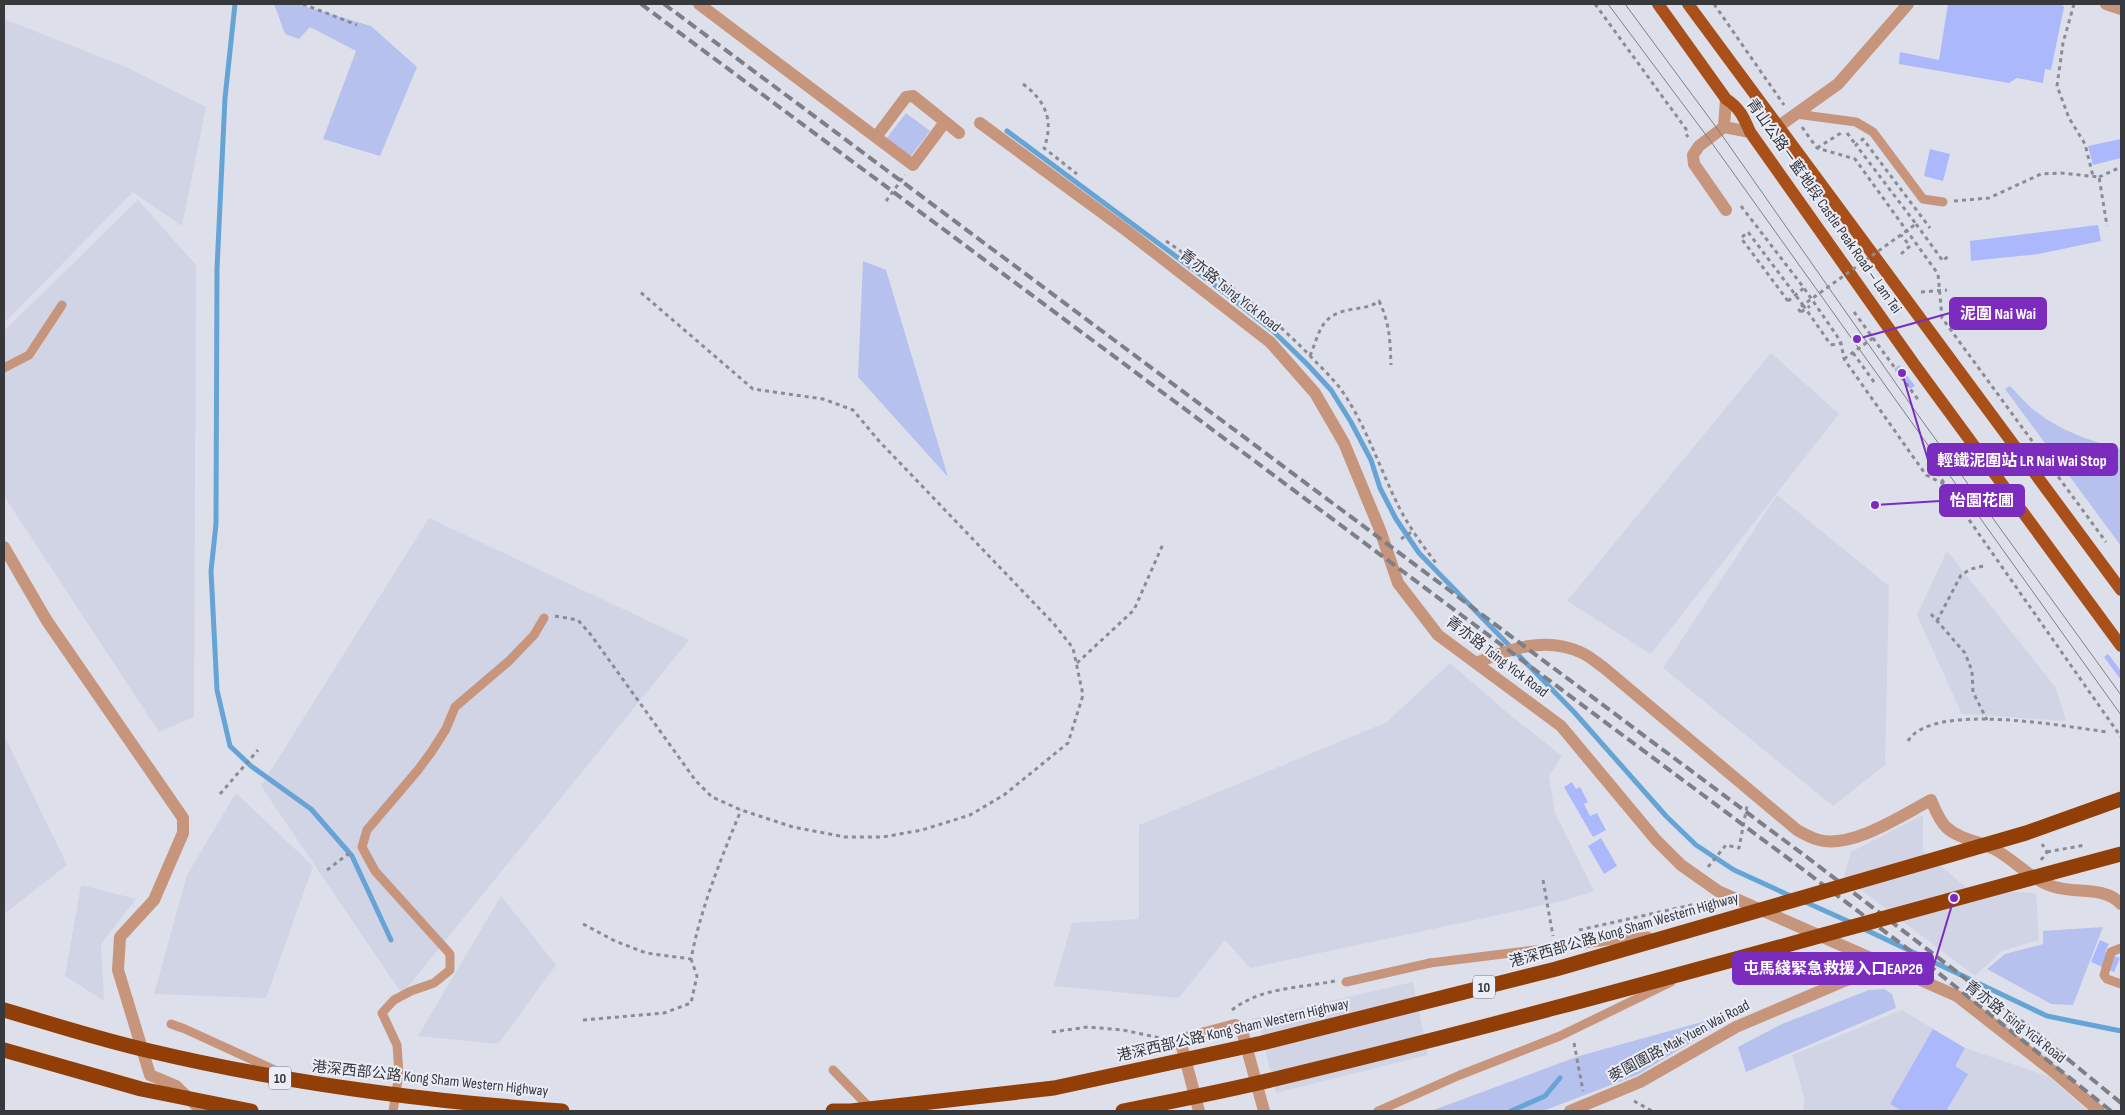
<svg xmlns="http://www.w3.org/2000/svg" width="2125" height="1115" font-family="'Sofia Sans Condensed','Noto Sans SC',sans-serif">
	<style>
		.built { fill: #d0d4e5 }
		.green { fill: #b7c1ed }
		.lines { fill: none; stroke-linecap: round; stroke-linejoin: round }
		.stream { stroke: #67a4d6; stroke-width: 5 }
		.building { fill: #abb8fb }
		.path { stroke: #8a8c93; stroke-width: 3; stroke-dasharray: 4 4; stroke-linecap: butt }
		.service { stroke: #c7957c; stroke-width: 9 }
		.pedestrian { stroke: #c7957c; stroke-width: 12 }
		.minor { stroke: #c7957c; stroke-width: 12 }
		.primary { stroke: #a9501a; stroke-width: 12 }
		.tram { stroke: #7d7f86; stroke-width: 1 }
		.rail { stroke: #7d7f86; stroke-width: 4; stroke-dasharray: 10 5; stroke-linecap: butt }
		.path-bridge { stroke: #8a8c93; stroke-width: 3; stroke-dasharray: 4 4; stroke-linecap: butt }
		.service-bridge { stroke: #c7957c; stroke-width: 9 }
		.motorway-bridge { stroke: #913f07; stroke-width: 15 }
		.labels { text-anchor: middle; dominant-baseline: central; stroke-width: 4; stroke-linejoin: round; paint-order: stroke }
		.shield { fill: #eaedf7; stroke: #6d6e74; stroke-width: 1 }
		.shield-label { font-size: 14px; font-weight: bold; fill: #37383c }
		.street-label { font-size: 15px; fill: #37383c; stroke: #eaedf7 }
		.leader { fill: none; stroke: #7b2cbf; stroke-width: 2 }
		.callout-dot { fill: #7b2cbf; stroke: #eaedf7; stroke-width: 2 }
		.callout { fill: #7b2cbf; stroke: #7b2cbf; stroke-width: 2 }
		.callout-label { font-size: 16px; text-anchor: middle; font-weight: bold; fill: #fff }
	</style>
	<rect width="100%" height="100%" fill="#dde0ea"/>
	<path class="built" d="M4,19L128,68L206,107L182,226L133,192L4,323Z
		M138,200L196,265L194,717L159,732L4,496V331Z
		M1771,353L1839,414L1651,654L1567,601Z
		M1777,495L1889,586L1885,765L1833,806L1663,668Z
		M429,518L689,640L402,994L261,786Z
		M1947,551L2056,688L2066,721L1962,714L1917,615Z
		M1450,663L1510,715L1562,756L1549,776L1555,813L1594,891L1563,901L1250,968L1225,940L1179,998L1054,986L1072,923L1139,919V825L1387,722Z
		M4,735L67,865L4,914Z
		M236,793L313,866L266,998L154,994L187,875Z
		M1923,815V851L1968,889L2036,893L2039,940L2002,951L1975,976L1844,877L1851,852Z
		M81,885L136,899L101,944L104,1001L65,976Z
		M501,896L556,965L498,1044L418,1036Z
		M1413,982L1428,1055L1276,1093L1260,1029L1255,1030L1251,1019Z
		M1902,1010L1965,1048L2050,1077L2088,1111H1809L1803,1109L1805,1100L1792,1055Z"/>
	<path class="green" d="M274,4H297L371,26L417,67L380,156L323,139L356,51L310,27L299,39L285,34Z
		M906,113L930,131L910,157L886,139Z
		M863,261L886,270L948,477L858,377Z
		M2010,386C2018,394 2026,404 2035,411C2061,431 2090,441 2121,449V546L2005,389Z
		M2103,927L2073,1005L2051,1004L1987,969L2005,954L2043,944V931Z
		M1884,989L1892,994L1896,1008L1746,1072L1738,1047L1782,1024L1869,990Z
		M1720,1017V1025L1637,1075L1543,1111H1431L1579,1056Z"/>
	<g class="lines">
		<path class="stream" d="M235,4L225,98L217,269L216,524L211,571L217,690L230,746L251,766L311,809L352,856L391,940
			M1007,131L1220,289L1272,330L1307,364L1331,390L1351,422L1371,460L1380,488L1396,519L1419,553L1574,712L1666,816L1696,845L1734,870L1793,897
			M1803,901L1852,923
			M1862,928L2047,1016L2121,1031
			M1511,1111L1545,1096L1560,1078"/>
	</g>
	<path class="building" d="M1948,4H2062L2064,7L2051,70L2045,69L2043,83L2017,78L2009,83L1899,64L1900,52L1939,60Z
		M2121,139V158L2093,165L2088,146Z
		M1930,149L1950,154L1943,181L1924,176Z
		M2098,225L2101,241L2038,254L1971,261L1970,241Z
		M1899,365L1915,386L1910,389L1894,369Z
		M2108,654L2121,671V680L2104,657Z
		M1572,782L1576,789L1580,787L1588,802L1584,804L1590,816L1597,813L1606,830L1593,837L1564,787Z
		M1601,838L1617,866L1604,874L1588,846Z
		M2100,940L2109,944L2105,952L2120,958L2114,972L2091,962Z
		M1933,1029L1965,1048L1955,1066L1968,1074L1946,1111H1902L1890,1104Z"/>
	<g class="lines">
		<path class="path" d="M303,4L357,25
			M1595,4L1686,129V134L1688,137
			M1714,4L1784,105
			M2074,4L2063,43L2057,86L2069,118L2085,144L2093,176
			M1023,84C1046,101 1054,121 1044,148L1077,174
			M1802,127L1817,148L1855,159L1938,274L1942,318L2106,542
			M1847,133L1856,145
			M1817,148L1841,133
			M2099,177L2121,167
			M886,201L905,175
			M1954,201L1989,198L2041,174L2061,173L2099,177L2107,226
			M1741,206L1804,288L1837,336L1841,343L1844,359L1926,475L1944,484L2121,737
			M1916,224L1943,261L1950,254
			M1166,241C1218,277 1270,313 1314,360C1323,369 1332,378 1340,388C1365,423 1378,464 1397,503C1407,524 1422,545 1436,563
			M1901,254L1910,246L1901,235
			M1921,292L1947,290
			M1788,301L1804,288
			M1801,312L1810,306
			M1801,312L1798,309L1803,305
			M1854,312L1919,401
			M1831,345L1841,343
			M1853,353L1874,382
			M1310,356C1321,329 1320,315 1353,309C1362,308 1371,307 1379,301C1390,324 1390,340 1391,365
			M1844,359L1873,338
			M1933,466L1944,483
			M1401,539L1413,531
			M1931,614L1965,653L1972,671L1973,692L1987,720
			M555,616L578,620L591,635L696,781L712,797L741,810L793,827L845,837H883L922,830L970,815L1004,795L1068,743L1083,695L1073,648L1054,624L879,441L853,410L823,399L753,389L639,291
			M1937,621L1961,575L1971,569L1987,565
			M1077,663L1134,610L1163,544
			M1908,741C1932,701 2067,727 2108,732
			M220,794L258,750
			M2047,852L2085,845
			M2041,860L2047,852L2042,844
			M1708,867L1726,845L1739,848L1747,806
			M327,870L352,851
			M1543,880L1553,936
			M583,924L615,941L646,953L691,959C701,907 721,859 741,810
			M1579,930L1709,901
			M1232,1010C1261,987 1301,988 1335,981
			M583,1020L664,1013L691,1003L697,976L691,959
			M1052,1032L1088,1027L1123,1030L1170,1040
			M1574,1043L1583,1091
			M1634,1101L1652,1111"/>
		<path class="service" d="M1796,114L1856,122L1873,132L1923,199L1943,202
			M4,368L29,355L62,305
			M2121,948L2111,952L2104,975L2107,979L2121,984
			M1346,982L1430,963
			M171,1024L185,1029L279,1072
			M833,1070L871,1109
			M393,1111L399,1074L397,1045L382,1013L394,1000L411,991L434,983L450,970V954L375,871L362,847L367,830L418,770L432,751L446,729L455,707L509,661L534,635L544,618"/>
		<path class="pedestrian" d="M699,4L913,165L945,122
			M876,137L906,97L913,96L959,133"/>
		<path class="minor" d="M2106,4L2121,9
			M980,123L1127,231L1270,342L1315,393L1344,443L1380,530L1398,583L1438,635L1561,726L1656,840L1681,865L1718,891L1957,996L2054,1072L2099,1111
			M1779,126L1838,84L1908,4
			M1724,127L1750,132
			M1726,210L1694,164L1693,155L1699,146L1724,127L1726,99
			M4,547L47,621L183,818V833L154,900L120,937L118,970L150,1075L176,1086L202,1111
			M1476,663C1509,649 1545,636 1580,652C1588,655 1596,662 1603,667L1797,830C1804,834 1811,838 1819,840C1852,849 1902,815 1931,800C1935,809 1939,820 1946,827C1959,839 1978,841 1994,849C2017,861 2033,883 2059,888C2079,893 2106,887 2121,904
			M1199,1111L1182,1047L1186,1038L1235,1025L1241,1027L1264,1111
			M1570,1111L1640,1082L1736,1027L1844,981L1886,966"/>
		<path class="primary" d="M1658,4L1726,99C1740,108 1744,118 1750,132L1914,364L2121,646
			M1688,4L2121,590"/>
		<path class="tram" d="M1608,4L1709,139L2121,715
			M1625,4L1719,131L1918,415L2121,695"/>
		<path class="rail" d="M641,4L1797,865L1921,959L2111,1111
			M664,4L1812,861L2030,1028L2121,1103"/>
		<path class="path-bridge" d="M1788,301L1741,238L1748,232L1803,305L1916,224L1856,145L1863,139L1930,228
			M1803,305L1831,345"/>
		<path class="service-bridge" d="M1430,963L1648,936
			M1378,1111L1460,1075L1560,1036L1671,982"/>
		<path class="motorway-bridge" d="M4,1010C52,1024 101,1040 150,1051C285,1083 423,1101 562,1111
			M4,1050L141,1089L251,1111
			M833,1111H851L1054,1088L1262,1043L1556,969L2026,833L2121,799
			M1123,1111C1174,1101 1225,1091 1275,1079C1559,1011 1839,929 2121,854"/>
	</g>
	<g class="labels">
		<g class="shield">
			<rect x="1473" y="975.5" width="22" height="23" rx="4"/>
			<rect x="269" y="1066.5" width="22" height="23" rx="4"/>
		</g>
		<g class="shield-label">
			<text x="1484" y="987">10</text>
			<text x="280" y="1078">10</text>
		</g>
		<g class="street-label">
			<text transform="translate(1824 206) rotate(55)">青山公路－藍地段 Castle Peak Road – Lam Tei</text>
			<text transform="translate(1230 291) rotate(38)">青亦路 Tsing Yick Road</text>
			<text transform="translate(1497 657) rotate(37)">青亦路 Tsing Yick Road</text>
			<text transform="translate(1624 930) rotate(-16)">港深西部公路 Kong Sham Western Highway</text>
			<text transform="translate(2015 1022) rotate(38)">青亦路 Tsing Yick Road</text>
			<text transform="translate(1233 1030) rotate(-13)">港深西部公路 Kong Sham Western Highway</text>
			<text transform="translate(1679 1041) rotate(-28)">麥園圍路 Mak Yuen Wai Road</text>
			<text transform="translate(430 1079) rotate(6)">港深西部公路 Kong Sham Western Highway</text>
		</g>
	</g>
	<path class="leader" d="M1857 339L1950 313M1902 373L1928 460M1875 505L1940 501M1954 898L1933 968"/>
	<g class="callout-dot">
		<circle cx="1857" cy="339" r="5"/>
		<circle cx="1902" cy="373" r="5"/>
		<circle cx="1875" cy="505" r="5"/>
		<circle cx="1954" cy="898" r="5"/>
	</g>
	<g class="callout">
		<rect x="1950" y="298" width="96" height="31" rx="5"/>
		<rect x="1928" y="444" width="189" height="31" rx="5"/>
		<rect x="1940" y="485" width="84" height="31" rx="5"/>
		<rect x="1733" y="953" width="200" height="31" rx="5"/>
	</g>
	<g class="callout-label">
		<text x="1998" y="319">泥圍 Nai Wai</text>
		<text x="2022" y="466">輕鐵泥圍站 LR Nai Wai Stop</text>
		<text x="1982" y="506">怡園花圃</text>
		<text x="1833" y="974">屯馬綫緊急救援入口EAP26</text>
	</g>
	<rect width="2125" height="1115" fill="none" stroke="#37383c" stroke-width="10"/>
</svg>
